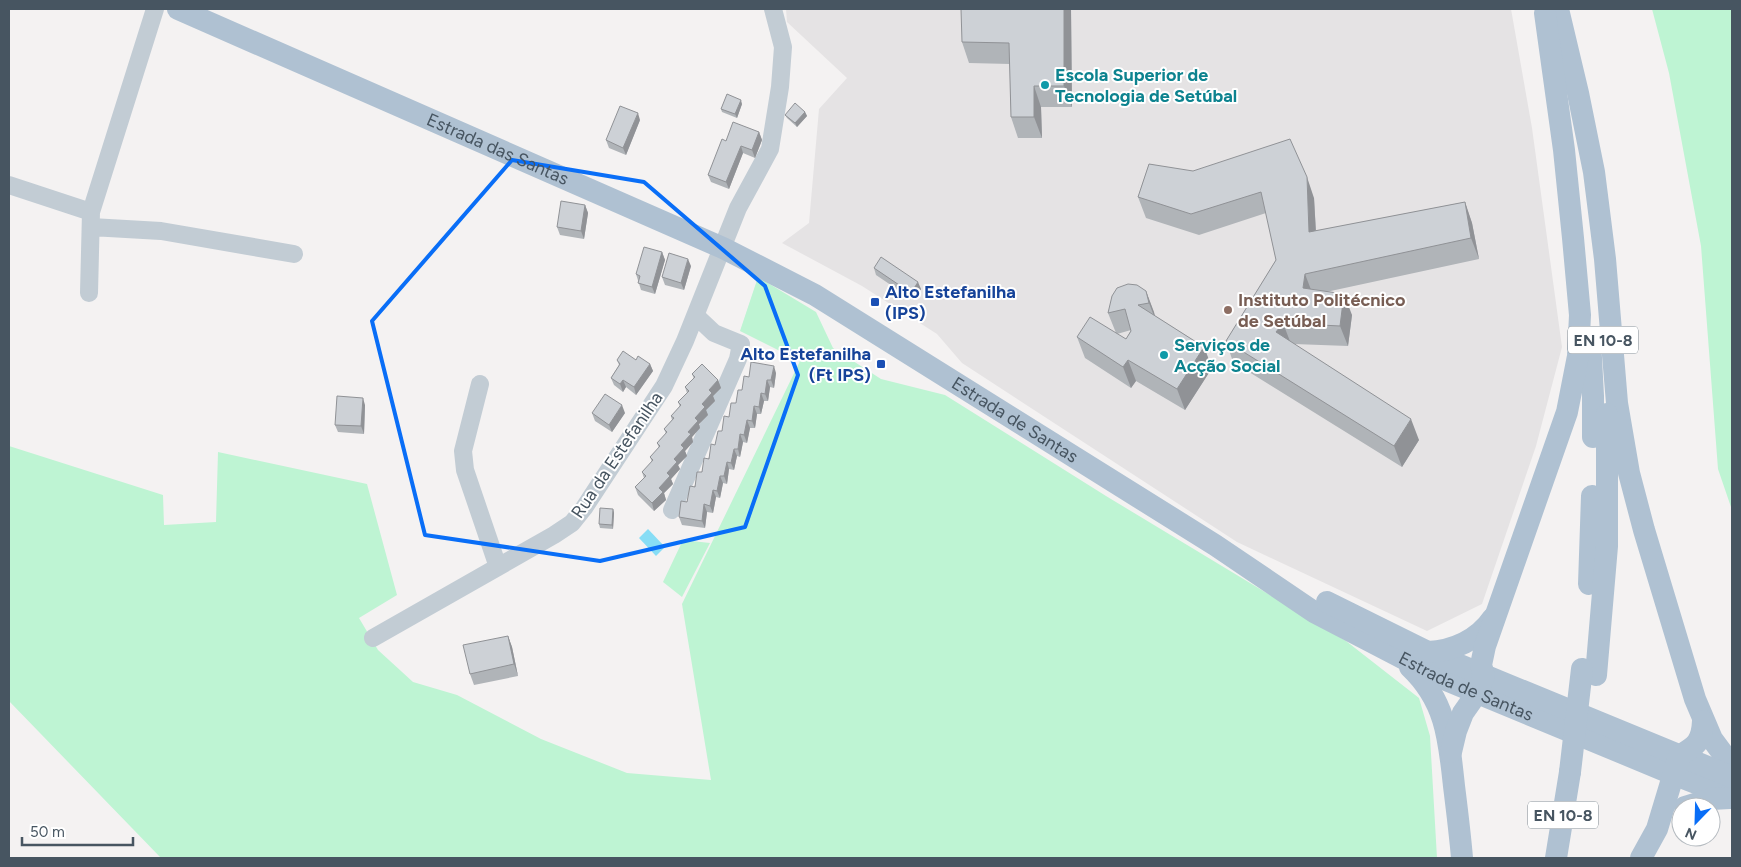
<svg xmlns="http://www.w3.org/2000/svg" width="1741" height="867" font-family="Figtree,sans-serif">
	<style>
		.education { fill: #e5e3e4 }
		.green { fill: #bef4d3 }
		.water { fill: #87ddf5 }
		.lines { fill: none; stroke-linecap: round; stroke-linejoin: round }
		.minor { stroke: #c2ccd4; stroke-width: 18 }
		.major { stroke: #afc1d2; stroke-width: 22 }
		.major-bridge { stroke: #afc1d2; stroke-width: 22 }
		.wall { fill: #b0b4b8; fill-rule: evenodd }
		.shaded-wall { fill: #909296 }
		.building { fill: #cdd1d6; stroke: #909296 }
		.marked { fill: none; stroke: #096ef7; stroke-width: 4; stroke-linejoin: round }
		.culture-dot { fill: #0f9aa8; stroke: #fff; stroke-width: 2 }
		.transit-dot { fill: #1a4fb4; stroke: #fff; stroke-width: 2 }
		.education-dot { fill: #8d6e63; stroke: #fff; stroke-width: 2 }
		.labels { text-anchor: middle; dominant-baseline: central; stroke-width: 4; stroke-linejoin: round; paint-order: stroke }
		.shield { fill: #fff; stroke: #7e8890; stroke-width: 1 }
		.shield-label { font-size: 16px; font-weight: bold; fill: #475561 }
		.culture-label { font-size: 18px; font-weight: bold; fill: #0d838f; stroke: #fff; text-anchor: start }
		.street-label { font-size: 18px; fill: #475561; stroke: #fff }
		.transit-label { font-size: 18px; font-weight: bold; fill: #164399; stroke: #fff; text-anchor: start }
		.education-label { font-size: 18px; font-weight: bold; fill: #785e54; stroke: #fff; text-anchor: start }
	</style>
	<rect width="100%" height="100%" fill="#f4f2f2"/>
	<path class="education" d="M786,9H1511L1532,128L1562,347L1536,446L1482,604L1427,631L1237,542L962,363L937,334L862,286L782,243L809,223L819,109L847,78L787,22Z"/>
	<path class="green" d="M1652,9H1732V510L1718,469L1701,246L1669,73Z
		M758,277L816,312L833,348L881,379L945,395L1106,496L1346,641L1419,698L1430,736L1437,858H161L9,701V446L163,495L164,525L216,522L218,452L367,484L397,595L359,618L378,650L413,682L457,695L541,739L627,773L711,780L682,604L800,361L740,331Z
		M683,540L710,543L682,597L663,582Z"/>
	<path class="water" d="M648,529L665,547L656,556L639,538Z"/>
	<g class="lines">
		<path class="minor" d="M9,185L91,212
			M91,227L161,231L294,254
			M89,293L91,212L155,9
			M480,384L463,451L465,470L498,567
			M672,510L738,359L741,344L714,333L696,316
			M373,638L554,535L572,523L584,508L664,386L685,341L738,208L770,149L780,87L783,47L773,9"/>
		<g class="major">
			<path id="s1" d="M178,9L723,248L815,295L1215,545L1314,612L1439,677L1673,774L1732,797"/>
			<path d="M1558,9L1578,93L1594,172L1605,259L1617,403L1629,473L1644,530L1695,699L1712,739L1732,766"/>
			<path d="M1590,339L1593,396V437"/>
			<path d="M1589,584L1592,496"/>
			<path d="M1327,602L1428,652L1732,777"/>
			<path d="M1428,652C1453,651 1478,640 1493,618"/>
			<path d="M1410,667C1446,701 1449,739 1454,786C1457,810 1460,834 1462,858"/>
			<path d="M1596,675L1607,546V414"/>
			<path d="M1451,752L1456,731L1463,713L1477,693L1484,676L1481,665L1485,646L1567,412L1578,356L1580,315L1573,238L1564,150L1545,13"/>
			<path d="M1685,807L1711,799L1730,798"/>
			<path d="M1556,858L1570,772"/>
			<path d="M1641,858L1657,829L1679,756C1696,746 1702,742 1703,721"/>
		</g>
		<path class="major-bridge" d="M1570,772L1582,669"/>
	</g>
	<path class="wall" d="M1071,9L1072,107H1041L1042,138H1018L1011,117L1010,64L969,63L962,42Z
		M742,104L737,118L722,112L721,109Z
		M805,112L807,116L797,127L787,118L785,115Z
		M640,120L626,155L609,148L606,140Z
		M759,132L762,140L755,158L743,153L729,189L711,182L708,175L726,141Z
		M1149,164L1314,198L1316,231L1465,202L1472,223L1479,259L1326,292L1352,315L1348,346L1294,344L1419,440L1402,467L1233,362L1226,341L1276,260L1266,213L1199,235L1146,218L1138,197Z
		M585,205L588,213L584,239L560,235L557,227Z
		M662,252L665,260L655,294L641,290L636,274Z
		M691,266L684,290L665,285L662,277Z
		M874,268L921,289L913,300L876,275Z
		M1146,291L1155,316L1204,347L1212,368L1185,410L1136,381L1131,388L1085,358L1077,337L1116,333L1108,313ZM1131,330L1126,339L1117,334Z
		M617,360H636L650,364L653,371L636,395L626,387L623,392L614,385L611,378L619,365Z
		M776,373L774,388L770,387L768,401H764L761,414H757L755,428H750L747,443L743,442L740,457L737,456L734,470L729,469L727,484L723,483L720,498L716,497L713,513L707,512L705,528L682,525L679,517L749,377Z
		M692,374L718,380L721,388L713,396L715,401L706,410L708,415L699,424L700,428L692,437L693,442L685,451L687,456L678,465L680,469L671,479L673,484L664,493L666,500L654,511L638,495L635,487L644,478L642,472L652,462L650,457L659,448L657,443L666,434L664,429L672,420L671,416L680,407L678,402L687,393L685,387L694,379Z
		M365,405L364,434L338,432L335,425Z
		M592,413H625L612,432L595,421Z
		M613,509L614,513L613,529L600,528L599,524Z
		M508,636L512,647L518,676L474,685L470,674Z"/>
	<path class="shaded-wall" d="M1064,9H1071L1072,107L1064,86Z
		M1034,86L1041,107L1042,138L1034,117Z
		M741,100L742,104L737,118L735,114Z
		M805,112L807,116L797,127L795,123Z
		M638,113L640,120L626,155L623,148Z
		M759,132L762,140L755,158L752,150Z
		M741,146L743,153L729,189L726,182Z
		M1307,177L1314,198L1317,253L1309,232Z
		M1465,202L1472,223L1479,259L1471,238Z
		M585,205L588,213L584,239L581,231Z
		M662,252L665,260L655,294L652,287Z
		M688,259L691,266L684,290L681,283Z
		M1305,274L1313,295L1303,288Z
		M918,282L921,289L913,300L911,293Z
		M1146,291L1154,312L1157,324L1149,303Z
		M1344,294L1352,315L1348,346L1340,326Z
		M1283,323L1291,344L1276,332Z
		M1204,347L1212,368L1185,410L1177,389Z
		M1128,360L1136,381L1131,388L1123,367Z
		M650,364L653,371L636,395L634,387Z
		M774,366L776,373L774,388L771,380Z
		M623,380L626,387L623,392L620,384Z
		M718,380L721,388L713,396L715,401L706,410L708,415L699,424L700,428L692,437L693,442L685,451L687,456L678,465L680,469L671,479L673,484L664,493L666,500L654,511L652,503L659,488L709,390Z
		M767,380L770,387L768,401L765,394Z
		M761,393L764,401L761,414L759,407Z
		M363,398L365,405L364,434L361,426Z
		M622,405L625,413L612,432L609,425Z
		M754,406L757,414L755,428L752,421Z
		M1411,419L1419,440L1402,467L1394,446Z
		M747,420L750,428L747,443L744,435Z
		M740,434L743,442L740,457L738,449Z
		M734,449L737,456L734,470L731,463Z
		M727,462L729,469L727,484L724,476Z
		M720,476L723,483L720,498L717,491Z
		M713,490L716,497L713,513L710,506Z
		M704,504L707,512L705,528L702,521Z
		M613,509L614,513L613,529L612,525Z
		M508,636L512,647L518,676L514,664Z"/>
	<path class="building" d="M961,9H1064V86H1034V117H1011L1009,43L962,42Z
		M727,94L741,100L735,114L721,109Z
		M795,103L805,112L795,123L785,115Z
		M620,106L638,113L623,148L606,140Z
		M733,122L759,132L752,150L741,146L726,182L708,175L722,139L726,141Z
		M1290,139L1307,177L1309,232L1465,202L1471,238L1305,274L1303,288L1344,294L1340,326L1283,323L1276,332L1411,419L1394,446L1226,341L1276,260L1261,192L1191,214L1138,197L1149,164L1193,171Z
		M561,201L585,205L581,231L557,227Z
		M644,247L662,252L652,287L638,283L640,276L636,274Z
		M669,253L688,259L681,283L662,277Z
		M881,257L918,282L911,293L874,268Z
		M1128,284L1137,285L1146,291L1149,303L1138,305L1204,347L1177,389L1128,360L1123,367L1077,337L1090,317L1126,339L1131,331L1125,309L1108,313L1112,296L1117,288Z
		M623,351L636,360L638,356L650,364L634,387L623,380L620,384L611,378L620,364L617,360Z
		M751,362L774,366L771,380H767L765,394L761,393L759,407L754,406L752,421L747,420L744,435L740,434L738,449H734L731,463L727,462L724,476H720L717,491L713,490L710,506L704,504L702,521L679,517L681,501L687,502L690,486L695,487L697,472H702L704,458L709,459L711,444L715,445L718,431H722L724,416L729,417L731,403H736L738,390H742L744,376L749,377Z
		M702,364L718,380L709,390L712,393L702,404L705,407L695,418L698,421L688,432L691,434L681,445L684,448L674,459L677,462L667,473L670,476L659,488L663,492L652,503L635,487L646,476L642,472L653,460L650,457L660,446L657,443L667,432L664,429L674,418L671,416L681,405L678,402L689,391L685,387L695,377L692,374Z
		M605,394L622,405L609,425L592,413Z
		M337,396L363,398L361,426L335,425Z
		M600,508L613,509L612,525L599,524Z
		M508,636L514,664L470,674L463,645Z"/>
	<path class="marked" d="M512,160L644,182L765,286L798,375L745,527L600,561L425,535L372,321Z"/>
	<g class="culture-dot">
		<circle cx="1045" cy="85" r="5"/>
		<circle cx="1164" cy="355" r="5"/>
	</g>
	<g class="transit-dot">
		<rect x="870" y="297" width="10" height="10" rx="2.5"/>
		<rect x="876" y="359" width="10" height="10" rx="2.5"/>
	</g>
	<circle class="education-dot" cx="1228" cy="310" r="5"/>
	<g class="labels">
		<g class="shield">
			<rect x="1568" y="326.5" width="70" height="27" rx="4"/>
			<rect x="1528" y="801.5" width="70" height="27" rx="4"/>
		</g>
		<g class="shield-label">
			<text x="1603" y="340">EN 10-8</text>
			<text x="1563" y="815">EN 10-8</text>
		</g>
		<g class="culture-label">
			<text x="1055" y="75">Escola Superior de<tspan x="1055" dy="21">Tecnologia de Setúbal</tspan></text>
			<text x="1174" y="345">Serviços de<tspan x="1174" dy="21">Acção Social</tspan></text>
		</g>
		<g class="street-label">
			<text stroke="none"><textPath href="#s1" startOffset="349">Estrada das Santas</textPath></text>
			<text stroke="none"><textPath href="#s1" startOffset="934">Estrada de Santas</textPath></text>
			<text transform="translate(617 455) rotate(-56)">Rua da Estefanilha</text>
			<text stroke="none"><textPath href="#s1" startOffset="1459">Estrada de Santas</textPath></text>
		</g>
		<g class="transit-label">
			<text x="885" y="292">Alto Estefanilha<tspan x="885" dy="21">(IPS)</tspan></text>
			<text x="871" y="354" text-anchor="end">Alto Estefanilha<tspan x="871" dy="21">(Ft IPS)</tspan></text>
		</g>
		<g class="education-label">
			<text x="1238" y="300">Instituto Politécnico<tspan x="1238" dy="21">de Setúbal</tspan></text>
		</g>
	</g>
	<rect width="1741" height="867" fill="none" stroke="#475561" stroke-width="20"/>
	<g transform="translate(1696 822) rotate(203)"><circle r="24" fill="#ffffff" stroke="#b5bbc0"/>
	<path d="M0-4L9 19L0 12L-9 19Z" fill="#096ef7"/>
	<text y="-8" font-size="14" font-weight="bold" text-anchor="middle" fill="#475561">N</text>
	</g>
	<path d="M22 837v8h111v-8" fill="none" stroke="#475561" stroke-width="2.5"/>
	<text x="30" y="837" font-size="15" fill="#475561" stroke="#ffffff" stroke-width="4" paint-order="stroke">50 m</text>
</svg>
